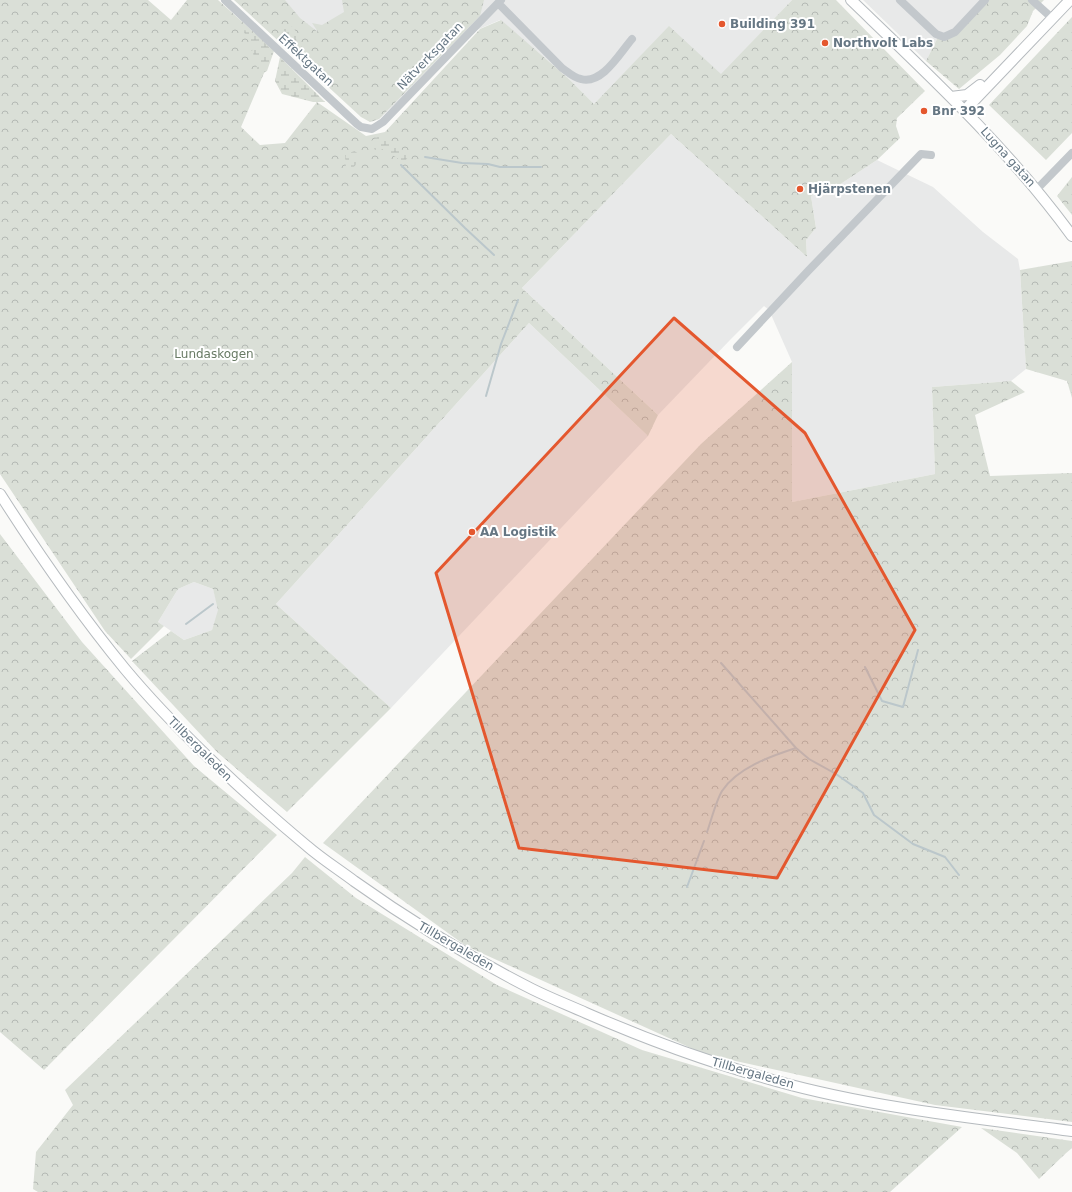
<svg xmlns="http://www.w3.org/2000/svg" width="1072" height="1192" font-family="'DejaVu Sans',sans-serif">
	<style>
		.built { fill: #e8e9e9 }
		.forest { fill: url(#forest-crowns) }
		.wetland { fill: url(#wetland-marsh) }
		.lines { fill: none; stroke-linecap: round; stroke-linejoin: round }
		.stream { stroke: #bbc7cb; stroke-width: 2 }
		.major-casing { stroke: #b5babe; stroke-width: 12 }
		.minor { stroke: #c3c8cc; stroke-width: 8 }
		.major { stroke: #fff; stroke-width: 10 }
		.marked { fill: #e4572e; fill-opacity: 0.2; stroke: #e4572e; stroke-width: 3; stroke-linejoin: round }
		.poi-dot { fill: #e4572e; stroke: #fff; stroke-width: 1.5 }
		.labels { text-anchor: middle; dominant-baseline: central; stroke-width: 4; stroke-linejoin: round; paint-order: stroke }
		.poi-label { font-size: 12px; font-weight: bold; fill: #657683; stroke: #fff; text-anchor: start }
		.street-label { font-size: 12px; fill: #657683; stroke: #fff }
		.park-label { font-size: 12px; fill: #687a64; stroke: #fff }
	</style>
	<defs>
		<pattern id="forest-crowns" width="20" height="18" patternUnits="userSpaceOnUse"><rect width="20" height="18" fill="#dadfd7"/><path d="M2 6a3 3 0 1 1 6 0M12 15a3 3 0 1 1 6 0" fill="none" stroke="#b4b9b4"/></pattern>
		<pattern id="wetland-marsh" width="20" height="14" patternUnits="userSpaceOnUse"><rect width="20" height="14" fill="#dadfd7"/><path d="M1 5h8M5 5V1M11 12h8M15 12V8" fill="none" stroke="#b4b9b4"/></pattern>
	</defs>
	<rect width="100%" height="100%" fill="#fafaf8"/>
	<path class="built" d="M237,0H792L721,75L669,27L594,104L570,80L500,20L470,33L379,119L370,122Z
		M863,0H987L955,34L939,35L926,61Z
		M671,134L807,257L806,240L816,228L811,196L836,187L877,160L933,187L983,232L1018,259L1020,270L1026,369L1011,381L932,387L935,474L792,502V362L769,310L764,306L730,340L658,415L522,288Z
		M529,323L648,436L391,708L276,604Z
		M194,582L213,589L219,610L212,630L184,640L158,622L178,589Z"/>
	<path class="forest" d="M0,0H148L171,20L187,0H218L268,45L270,59L241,127L260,145L285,143L317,102L366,136L385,132L480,29L501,20L570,80L594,104L669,26L721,74L792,0H836L925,91L897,118L896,126L900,138L877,160L836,187L811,196L816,228L806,240L807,257L671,134L522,288L658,415L648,436L529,323L276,604L391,708L287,812L217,752L132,661L171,631L184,640L212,630L218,610L213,589L194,582L178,589L158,622L164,626L131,659L105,631L0,474Z
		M234,0H285L300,18L318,32L312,23L322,25L344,12L342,0H484L480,16L379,119L370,122L361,117Z
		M987,0H1044L1033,11L1027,26L1000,55L959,89L926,61L939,35L946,36Z
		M1072,17V133L1046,160L989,105Z
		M1072,177V215L1057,196Z
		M1072,261V398L1067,381L1026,369L1020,270Z
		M792,362V502L935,474L932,387L1011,381L1025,392L975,415L990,476L1072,473V1122L935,1105L704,1054L466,946L323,843L701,444Z
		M0,534L82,642L194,766L277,835L44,1070L0,1032Z
		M305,857L356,898L497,985L642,1050L802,1098L962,1127L890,1192H38L33,1189L36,1152L73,1105L65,1090L292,873Z
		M981,1128L1072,1141V1148L1065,1154L1039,1179L1017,1153Z"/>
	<path class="wetland" d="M285,26L293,27L298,35L296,40L306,52L307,57L312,60H320L321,63L317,68H313L286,40L282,32Z
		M243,30L250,31L274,51L267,71L259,75L251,46Z
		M280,57L325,102H313L282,94L275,81Z
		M380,135L393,142L409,156L405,161L400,160L384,149L375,150L370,142Z
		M354,151L361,155L359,161L352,169L346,168L345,155Z"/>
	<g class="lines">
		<path class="stream" d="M425,157L462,163L488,164L500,167H541
			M401,165L465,228L494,255
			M486,396L501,344L518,300
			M186,624L213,604
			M865,667L882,701L903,707L918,650
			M796,748L809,759L836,774L863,793L874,815L913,844L945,857L959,875
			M707,832C711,821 716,801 722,791C737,768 771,756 796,748L721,663
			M687,887L704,841"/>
		<defs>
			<path id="major" d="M851,0C929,75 1008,148 1072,236
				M951,97L967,95L980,85
				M965,110L1070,0
				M0,494C39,555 79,613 125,669C150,699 177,727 205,754C238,786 272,817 307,846C322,859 338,869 354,881C410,921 471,958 532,989C550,998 568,1005 586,1013C648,1040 711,1063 776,1081C873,1108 973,1118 1072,1131"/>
		</defs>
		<use href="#major" class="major-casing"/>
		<path class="minor" d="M225,0L357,124L361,127L372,129L383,122L501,0
			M900,0L936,34L944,37L955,32L985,0
			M1032,0L1052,18
			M498,3L562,68C568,72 574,78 581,79C602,85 620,53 632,39
			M1037,189L1072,153
			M737,347L809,270L921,154L931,155"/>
		<use href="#major" class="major"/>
	</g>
	<path class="marked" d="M674,318L805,433L915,630L777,878L519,848L436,573Z"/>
	<g class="poi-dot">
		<circle cx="722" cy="24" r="4"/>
		<circle cx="825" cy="43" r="4"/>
		<circle cx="924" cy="111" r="4"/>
		<circle cx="800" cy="189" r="4"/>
		<circle cx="472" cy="532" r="4"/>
	</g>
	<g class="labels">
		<g class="poi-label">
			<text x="730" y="24">Building 391</text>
			<text x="833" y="43">Northvolt Labs</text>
			<text x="932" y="111">Bnr 392</text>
			<text x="808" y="189">Hjärpstenen</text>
			<text x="480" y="532">AA Logistik</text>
		</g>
		<g class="street-label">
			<text transform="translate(430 56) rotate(-46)">Nätverksgatan</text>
			<text transform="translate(306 60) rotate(43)">Effektgatan</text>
			<text transform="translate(1008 157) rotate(48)">Lugna gatan</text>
			<text transform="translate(200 749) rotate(45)">Tillbergaleden</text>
			<text transform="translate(456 946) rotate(30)">Tillbergaleden</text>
			<text transform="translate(753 1073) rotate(16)">Tillbergaleden</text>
		</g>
		<g class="park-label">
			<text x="214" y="354">Lundaskogen</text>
		</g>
	</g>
</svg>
